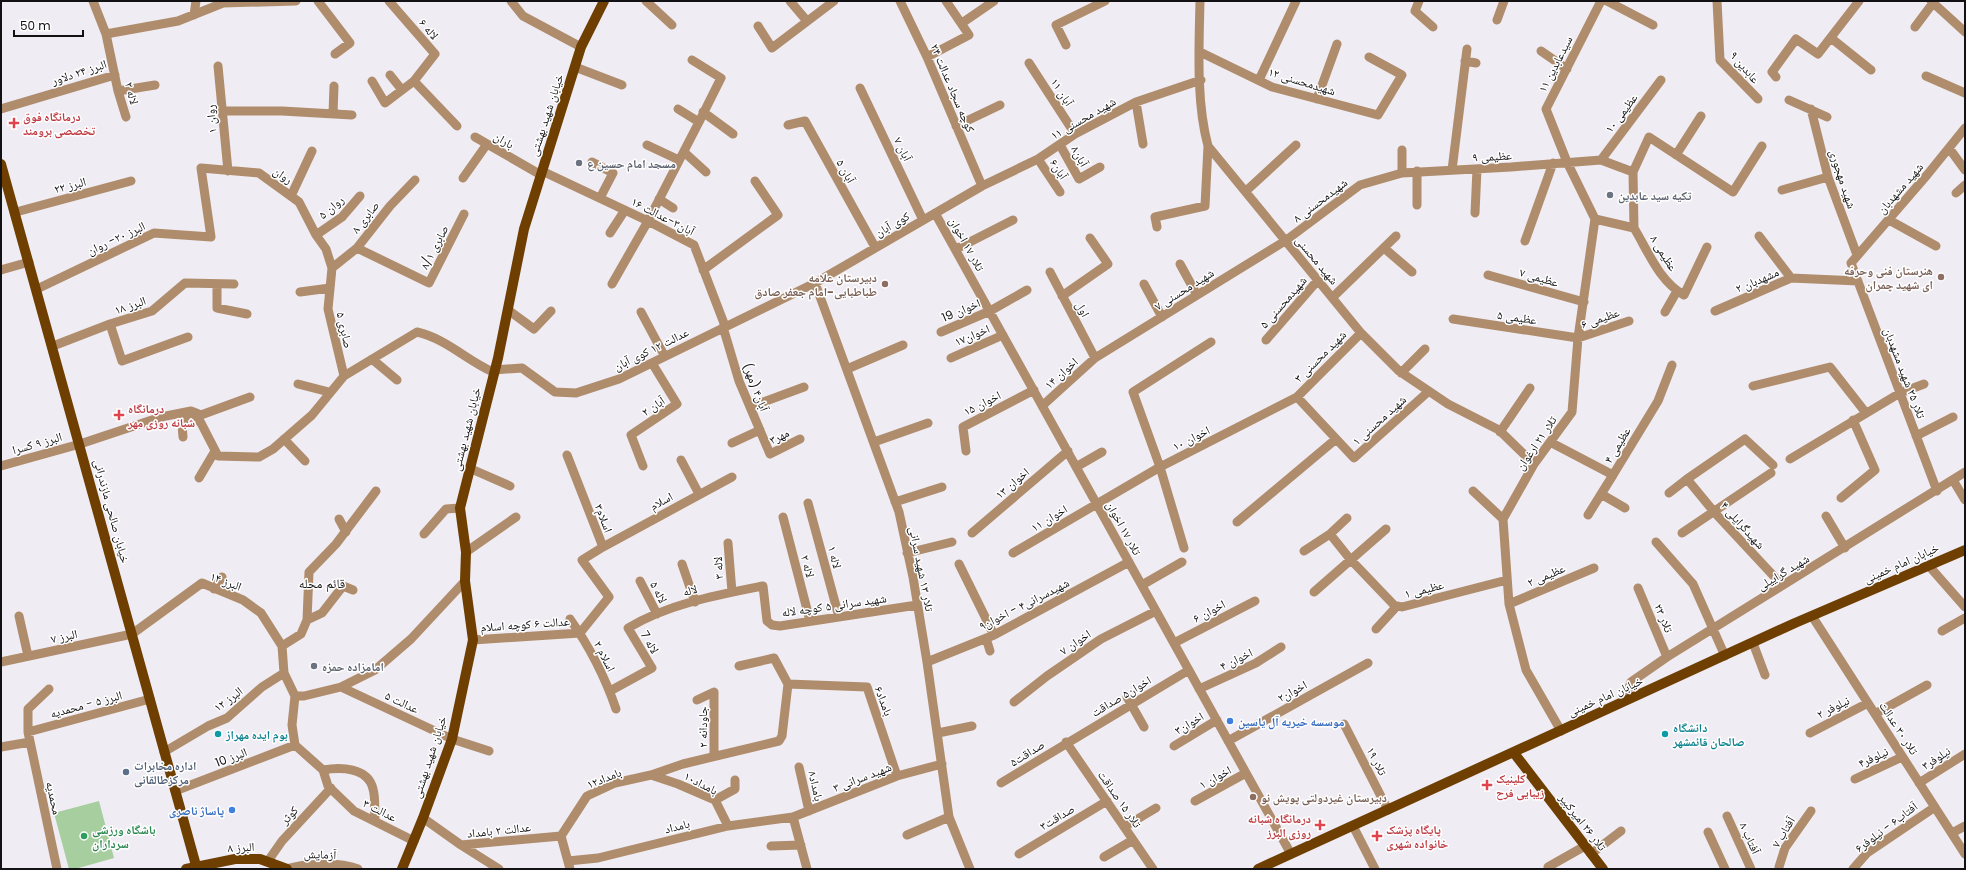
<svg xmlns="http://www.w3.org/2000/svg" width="1966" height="870" font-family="Poppins,'Noto Naskh Arabic',sans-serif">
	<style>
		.garden { fill: #a7ce9f }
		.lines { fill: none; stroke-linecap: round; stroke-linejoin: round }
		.minor { stroke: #af8c6c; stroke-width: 9 }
		.major { stroke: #6e3f00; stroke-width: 10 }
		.health-dot { fill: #e0444e; stroke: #fff; stroke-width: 1.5 }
		.worship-dot { fill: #6b7280; stroke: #fff; stroke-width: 1.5 }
		.education-dot { fill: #8d6e63; stroke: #fff; stroke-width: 1.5 }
		.shop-dot { fill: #3f7fe0; stroke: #fff; stroke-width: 1.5 }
		.culture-dot { fill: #0f9aa8; stroke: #fff; stroke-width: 1.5 }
		.service-dot { fill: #5c6f8a; stroke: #fff; stroke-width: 1.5 }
		.leisure-dot { fill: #2e9e5b; stroke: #fff; stroke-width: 1.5 }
		.labels { text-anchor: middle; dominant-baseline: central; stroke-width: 3; stroke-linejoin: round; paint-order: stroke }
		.street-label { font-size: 12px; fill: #121113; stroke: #fff }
		.health-label { font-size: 12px; font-weight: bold; fill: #be3a42; stroke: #fff; text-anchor: start }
		.worship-label { font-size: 12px; font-weight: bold; fill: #5b616d; stroke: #fff; text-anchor: start }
		.education-label { font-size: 12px; font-weight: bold; fill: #785e54; stroke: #fff; text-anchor: end }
		.shop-label { font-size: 12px; font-weight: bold; fill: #366cbe; stroke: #fff; text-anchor: start }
		.culture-label { font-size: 12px; font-weight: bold; fill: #0d838f; stroke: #fff; text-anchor: start }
		.service-label { font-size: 12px; font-weight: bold; fill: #4e5e75; stroke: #fff; text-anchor: start }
		.leisure-label { font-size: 12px; font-weight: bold; fill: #27864d; stroke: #fff; text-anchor: start }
		.neighbourhood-label { font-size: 13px; fill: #121113; stroke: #fff }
	</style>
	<rect width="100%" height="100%" fill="#efecf3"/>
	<path class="garden" d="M99,801L114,858L75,869H69L54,813Z"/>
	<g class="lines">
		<path class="minor" d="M93,1L106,34L118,91L126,117
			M318,1L350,43L335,54
			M389,1L435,54L414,81L457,126
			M511,1L523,16L581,47
			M646,1L672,25
			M790,1L807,21
			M900,1L927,57L982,186
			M1200,1C1199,47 1196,102 1208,146L1361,333L1399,371L1448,404L1499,430L1534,464
			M1419,1L1415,11L1433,27
			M1607,1L1653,25
			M1717,1L1720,60L1758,99
			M1931,1L1965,32
			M194,15L196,1
			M1497,20L1504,1
			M962,23L994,1
			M758,26L772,48L834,1
			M1915,27L1933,3
			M106,34L178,21L223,3L296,1
			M1831,38L1871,70
			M1066,45L1056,25L1105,1
			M1541,51L1567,69
			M1200,52L1272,87L1378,115L1402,75L1369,57
			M927,57L969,35L946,1
			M692,60L721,78L699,122
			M1465,61L1476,63
			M1029,63L1075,134
			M218,66L228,171
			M575,67L622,85
			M390,75L402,90
			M1926,76L1965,93
			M1776,77L1772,72L1796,39L1818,54L1859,1
			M1259,80L1296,1
			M372,81L385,103L414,81
			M860,88L923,220
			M118,91L155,85
			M1317,99L1337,44
			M1789,100L1827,117
			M1136,102L1143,144
			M1,109L115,75
			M1811,109L1828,177L1857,255
			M223,111H282L352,115
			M703,112L733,134
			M333,114L334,86
			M788,125L805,121L875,247
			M956,126L1000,105
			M475,137L541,175
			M647,145L679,160
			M1060,145L1079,179L1100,167
			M1949,148L1965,170
			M1402,150V173
			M684,152L706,172
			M1676,155L1701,116
			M1038,159L1060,192
			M1601,160L1661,80
			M592,162L613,173L600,198
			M1452,170L1467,49
			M542,171L648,221L694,245L725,326
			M1417,171V205
			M1633,172L1649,137L1733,192L1762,146
			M463,178L487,144
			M1782,190L1828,177
			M1246,191L1296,145
			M1956,193L1965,185
			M291,196L312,151
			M659,199L673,208
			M16,212L131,181
			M935,213L1291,854
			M1475,213L1477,169
			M1595,219L1634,228C1648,251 1659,281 1684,295L1707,247
			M1889,220L1936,246
			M1157,227L1155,217L1205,206L1208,146
			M610,233L625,210
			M316,235L342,217L360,196
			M1759,236L1791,278
			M1525,241L1553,163
			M357,248L429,283L464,214
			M1384,248L1412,272
			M956,249L1013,220
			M1180,264L1197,295
			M332,268L357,248L390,206L415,180
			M1,270L29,262
			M703,270L778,215L755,181
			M1050,272L1095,358
			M1488,275L1584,302
			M815,283L899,512L913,577L927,662L949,817L970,869
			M217,284V308L247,314
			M612,284L648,221L699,122L678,109
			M1144,284L1162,317
			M37,289L154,233L211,237L201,168L259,173L299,202L316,235L326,249L332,268L328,309L344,376
			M300,292L330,288
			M1062,296L1108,264L1090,238
			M1333,297L1396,236
			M508,310L534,329L551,311
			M1715,311L1791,278L1858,281
			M641,312L664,355
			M1665,312L1677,291
			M1453,319L1578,338L1629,321
			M110,324L122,361L188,337
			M723,327L739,381L770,454L800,439
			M941,332L990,311L1027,290
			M1266,340L1318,280
			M53,346L110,324L152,311L185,283L234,284
			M951,358L1003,335
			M372,359L397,380
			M847,369L903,345
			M494,370L522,368L555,392L576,393L619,379L815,283L982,186L1038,159L1075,134L1136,102L1201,80
			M1401,373L1425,349
			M298,384L329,392
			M1753,386L1830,367L1866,413
			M1297,397L1354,458L1429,391
			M1042,406L1095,358L1285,241L1360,185L1402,173L1511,167L1601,160L1633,172L1634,228
			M750,407L804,387
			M1500,432L1530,388
			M1916,436L1953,417
			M183,437L182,425L191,411L201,415L250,397
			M284,439L305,461
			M874,442L928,423
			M1550,442L1613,475L1658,401L1672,365
			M732,443L760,430
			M966,451L963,427L1034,390
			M567,455L603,547L582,560L609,597L580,633
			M1790,459L1900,393L1924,384
			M681,460L699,494
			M1,466L80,444L161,417L191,411L201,423L218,456L259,457L273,449L312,415L344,376L417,332C447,339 466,360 493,372
			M643,466L631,435L677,404L652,363
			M1076,467L1102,452
			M469,468L510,486
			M199,478L215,451
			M1687,479L1715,513L1782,585
			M1953,480L1965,500
			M1473,491L1503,519
			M1937,491L1851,263L1927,175L1965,128
			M1669,493L1687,479L1745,439L1773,465
			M1601,494L1625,508
			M1841,498L1875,470L1853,420
			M895,502L942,487
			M808,503L839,617
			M1588,515L1613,475
			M1826,516L1845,548
			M783,517L810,621
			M339,519L346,532
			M1237,522L1336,439
			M972,533L1068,451
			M1682,533L1771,473
			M424,534L446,509L460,508
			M1330,534L1350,559L1394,605L1402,607L1507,580
			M1656,542L1693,584L1725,656
			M728,543L732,592
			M603,547L732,477
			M1184,548L1160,467L1133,392L1211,342
			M1304,551L1330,534L1347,518
			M466,552L516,517
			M907,553L952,542
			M1013,553L1160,467L1297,397L1361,333
			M682,564L695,602
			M959,564L994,635
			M1929,566L1965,607
			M640,581L657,614
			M1142,585L1182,562
			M1638,588L1667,657
			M214,589L222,577
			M1314,592L1386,529
			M1509,604L1594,568
			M19,616L28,656
			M1812,616L1965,854
			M570,619C589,646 605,677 616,709
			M307,620L322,613L343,586L353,590
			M1376,629L1397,606
			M1942,631L1965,618
			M986,638L990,651
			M473,640L580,633
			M1174,643L1255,601
			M1753,643L1765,675
			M282,646L301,634L307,620L309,572L336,544L376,491
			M1,662L132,634L202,583L243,600L261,613L282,646L284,673L295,696L292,725L295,745L323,770L328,786L354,811L414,841
			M927,662L994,635L1129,562
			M788,684L867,687L897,776
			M341,687L452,739L489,751
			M49,689L28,709V732L57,869
			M1199,689L1256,663L1281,647
			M610,691L652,668L628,628C668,604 717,595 763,586L767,621L772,625L780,626L917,605
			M295,696H304L341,687L375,670L411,639L465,581
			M1127,697L1144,727
			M697,700L714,692V756
			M1624,701L1631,682L1667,657L1965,472
			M1014,702L1047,676L1101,639L1156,611
			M1875,714L1927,685
			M1344,724L1388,810
			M1561,731L1526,670L1509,604L1503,519L1534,464L1572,412L1578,338L1595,219L1567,162L1546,109L1601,1
			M28,732L150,699
			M938,733L972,726
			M1810,733L1868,703
			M1228,741L1368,663
			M1066,742L1153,869
			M1174,746L1217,720
			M1,747L30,742
			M164,752L208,726L227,718L262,687L284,673
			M799,767L809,811
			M323,770C340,767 368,767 373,789C376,799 374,811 375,820
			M651,775L678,784L715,800L728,826
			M1855,779L1902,757
			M1001,783L1189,670
			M1919,783L1965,754
			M175,791L295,745
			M715,800L735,789V780
			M1195,801L1246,773
			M1727,816L1751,869
			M793,817L807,869
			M423,818L461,845L561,836
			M1353,826L1375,869
			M1124,827L1156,808
			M1708,832L1725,869
			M1952,833L1965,826
			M907,835L949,817
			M561,836L587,796L615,783L651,775L683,764L779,741L782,736L788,684L774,658L739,666
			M561,836L570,869
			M461,845L499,869
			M771,846L801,845
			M1019,854L1107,801
			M1591,854L1621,831
			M1104,857L1133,840
			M268,861L282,841L331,788
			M568,861L598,858L728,826L793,817L897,776L942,764
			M1548,867L1585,846
			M1779,867L1785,848L1811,811
			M286,869C305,863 340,862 358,869
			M1853,869L1867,853L1935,807"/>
		<path class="major" d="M1,164L197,869
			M1514,753L1603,869
			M186,869L235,859H260L287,869
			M402,869L423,818L452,739L473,640L465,581L466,552L460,508L498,358L524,229L581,47L604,1
			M1258,869L1795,623L1965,550"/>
	</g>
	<g class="health-dot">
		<path d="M12 117h4v4h4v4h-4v4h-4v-4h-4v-4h4z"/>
		<path d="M117 409h4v4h4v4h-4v4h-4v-4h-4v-4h4z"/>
		<path d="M1485 779h4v4h4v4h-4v4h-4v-4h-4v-4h4z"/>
		<path d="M1318 819h4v4h4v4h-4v4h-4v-4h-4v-4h4z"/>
		<path d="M1375 830h4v4h4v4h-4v4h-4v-4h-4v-4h4z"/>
	</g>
	<g class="worship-dot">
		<circle cx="579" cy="163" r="4"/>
		<circle cx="1610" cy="195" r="4"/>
		<circle cx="314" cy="666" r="4"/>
	</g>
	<g class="education-dot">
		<circle cx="1941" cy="277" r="4"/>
		<circle cx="885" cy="284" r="4"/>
		<circle cx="1253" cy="797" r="4"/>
	</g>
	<g class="shop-dot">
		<circle cx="1230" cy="721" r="4"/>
		<circle cx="232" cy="810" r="4"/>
	</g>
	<g class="culture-dot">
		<circle cx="218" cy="734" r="4"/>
		<circle cx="1665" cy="734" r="4"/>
	</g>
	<circle class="service-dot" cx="126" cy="772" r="4"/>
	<circle class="leisure-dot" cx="84" cy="836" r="4"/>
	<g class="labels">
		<g class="street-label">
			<text transform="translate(429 29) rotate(49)">لاله ۶</text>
			<text transform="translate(1555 64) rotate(-63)">سیدعابدین ۱۱</text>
			<text transform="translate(1745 67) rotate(49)">عابدین ۹</text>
			<text transform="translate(79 72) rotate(-18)">البرز ۲۴ دلاور</text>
			<text transform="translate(1302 81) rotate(17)">شهیدمحسنی ۱۲</text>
			<text transform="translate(953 88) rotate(67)">کوچه سجاد عدالت ۲۴</text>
			<text transform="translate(1062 92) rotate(57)">آبان ۱۱</text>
			<text transform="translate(132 93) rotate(75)">لاله ۲</text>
			<text transform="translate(1621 113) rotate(-53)">عظیمی ۱۰</text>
			<text transform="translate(546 115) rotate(-72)">خیابان شهید بهشتی</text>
			<text transform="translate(1083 118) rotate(-30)">شهید محسنی ۱۱</text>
			<text transform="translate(211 119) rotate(-95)">روان ۱</text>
			<text transform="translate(504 140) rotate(30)">باران</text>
			<text transform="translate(903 149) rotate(64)">آبان ۷</text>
			<text transform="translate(1080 156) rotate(61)">آبان۸</text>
			<text transform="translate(1492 156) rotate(-3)">عظیمی ۹</text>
			<text transform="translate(1059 169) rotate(57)">آبان۶</text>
			<text transform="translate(846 171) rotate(61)">آبان ۵</text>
			<text transform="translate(283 175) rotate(35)">روان</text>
			<text transform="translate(1843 179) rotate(72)">شهید مهجوری</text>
			<text transform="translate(70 185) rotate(-15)">البرز ۲۲</text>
			<text transform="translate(1900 188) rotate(-49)">شهید مشهدبان</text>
			<text transform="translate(1320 200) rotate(-37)">شهیدمحسنی ۸</text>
			<text transform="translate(331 207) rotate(-41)">روان ۵</text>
			<text transform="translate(663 216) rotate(27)">آبان۳-عدالت ۱۶</text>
			<text transform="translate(365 217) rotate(-52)">صابری ۸</text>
			<text transform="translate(892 224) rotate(-30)">کوی آبان</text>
			<text transform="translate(116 238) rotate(-25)">البرز ۲۰- روان</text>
			<text transform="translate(967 244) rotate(61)">تلار ۱۷ اخوان</text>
			<text transform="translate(434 247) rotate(-63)">صابری ۸/۱</text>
			<text transform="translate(1664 253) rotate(58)">عظیمی ۸</text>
			<text transform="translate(1317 260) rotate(50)">شهید محسنی</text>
			<text transform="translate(1539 277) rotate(16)">عظیمی ۷</text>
			<text transform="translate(1757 280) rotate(-23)">مشهدبان ۲</text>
			<text transform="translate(1184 289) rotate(-32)">شهید محسنی ۷</text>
			<text transform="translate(1283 302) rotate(-49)">شهیدمحسنی ۵</text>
			<text transform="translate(130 305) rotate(-19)">البرز ۱۸</text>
			<text transform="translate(1083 309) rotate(62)">اول</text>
			<text transform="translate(961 310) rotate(-23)">اخوان 19</text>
			<text transform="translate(1517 317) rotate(8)">عظیمی ۵</text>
			<text transform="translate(1600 318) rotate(-19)">عظیمی ۶</text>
			<text transform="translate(345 330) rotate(77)">صابری ۵</text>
			<text transform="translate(972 335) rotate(-23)">اخوان۱۷</text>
			<text transform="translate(651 349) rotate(-26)">عدالت ۱۲ کوی آبان</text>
			<text transform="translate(1320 356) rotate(-45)">شهید محسنی ۳</text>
			<text transform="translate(1061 373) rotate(-42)">اخوان ۱۴</text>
			<text transform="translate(1905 373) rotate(69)">تلار ۲۵ شهید مشهدبان</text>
			<text transform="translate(756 387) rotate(69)">آبان۴ (مهر)</text>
			<text transform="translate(982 403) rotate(-27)">اخوان ۱۵</text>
			<text transform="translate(653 406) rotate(-34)">آبان ۲</text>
			<text transform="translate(1379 420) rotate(-42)">شهید محسنی ۱</text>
			<text transform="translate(466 429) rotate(-76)">خیابان شهید بهشتی</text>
			<text transform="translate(779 436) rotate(-27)">مهر۳</text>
			<text transform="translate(1191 438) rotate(-27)">اخوان ۱۰</text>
			<text transform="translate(37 443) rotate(-16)">البرز ۹ کسرا</text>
			<text transform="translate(1536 443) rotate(-56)">تلار ۲۱ ارغوان</text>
			<text transform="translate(1617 445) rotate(-59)">عظیمی ۴</text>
			<text transform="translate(1012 483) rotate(-41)">اخوان ۱۳</text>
			<text transform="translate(661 501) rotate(-29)">اسلام</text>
			<text transform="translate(112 511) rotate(75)">خیابان صالحی مازندرانی</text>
			<text transform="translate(604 518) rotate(69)">اسلام۳</text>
			<text transform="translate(1049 518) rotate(-31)">اخوان ۱۱</text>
			<text transform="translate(1743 525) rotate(48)">شهیدگرایلی ۴</text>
			<text transform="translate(1124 528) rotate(61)">تلار ۱۷ اخوان</text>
			<text transform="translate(835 557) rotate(75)">لاله ۱</text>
			<text transform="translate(1901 563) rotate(-24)">خیابان امام خمینی</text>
			<text transform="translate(808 566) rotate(75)">لاله ۲</text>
			<text transform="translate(718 568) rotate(-94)">لاله ۳</text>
			<text transform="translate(922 569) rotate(79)">تلار ۱۳ شهید سرانی</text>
			<text transform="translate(1783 572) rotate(-31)">شهید گراییلی</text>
			<text transform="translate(1546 575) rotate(-23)">عظیمی ۲</text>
			<text transform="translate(226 581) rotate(21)">البرز ۱۴</text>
			<text transform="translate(1424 589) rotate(-14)">عظیمی ۱</text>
			<text transform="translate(690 590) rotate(-15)">لاله</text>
			<text transform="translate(659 592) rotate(63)">لاله ۵</text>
			<text transform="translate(1024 604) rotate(-27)">شهیدسرانی۴ - اخوان۹</text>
			<text transform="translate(834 605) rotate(-8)">شهید سرانی ۵ کوچه لاله</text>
			<text transform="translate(1209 611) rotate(-28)">اخوان ۶</text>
			<text transform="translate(1664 618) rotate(67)">تلار ۲۳</text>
			<text transform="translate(525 624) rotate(-4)">عدالت ۶ کوچه اسلام</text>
			<text transform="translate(64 636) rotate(-12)">البرز ۷</text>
			<text transform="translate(650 642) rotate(59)">لاله 7</text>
			<text transform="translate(1075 642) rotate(-34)">اخوان ۷</text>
			<text transform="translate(605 656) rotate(63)">اسلام ۲</text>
			<text transform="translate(1236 659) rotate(-26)">اخوان ۴</text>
			<text transform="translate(1292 691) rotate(-29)">اخوان۲</text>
			<text transform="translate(1121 696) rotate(-31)">اخوان۵ صداقت</text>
			<text transform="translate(1605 696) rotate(-24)">خیابان امام خمینی</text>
			<text transform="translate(228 699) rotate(-37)">البرز ۱۲</text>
			<text transform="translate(884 701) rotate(69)">بامداد۶</text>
			<text transform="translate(402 702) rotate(25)">عدالت ۵</text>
			<text transform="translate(86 704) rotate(-15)">البرز ۵ - محمدیه</text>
			<text transform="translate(1833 707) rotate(-27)">نیلوفر ۲</text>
			<text transform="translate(1189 723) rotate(-31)">اخوان۳</text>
			<text transform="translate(702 727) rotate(-90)">جاودانه ۲</text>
			<text transform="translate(1899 728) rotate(57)">تلار ۳۰ عدالت</text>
			<text transform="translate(1027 753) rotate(-32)">صداقت۵</text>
			<text transform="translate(231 757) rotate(-21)">البرز 10</text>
			<text transform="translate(429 757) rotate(-72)">خیابان شهید بهشتی</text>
			<text transform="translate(1873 757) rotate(-25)">نیلوفر۴</text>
			<text transform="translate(1936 758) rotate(-33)">نیلوفر۳</text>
			<text transform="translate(1377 761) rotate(63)">تلار ۱۹</text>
			<text transform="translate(862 777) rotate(-21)">شهید سرانی ۳</text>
			<text transform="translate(1215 777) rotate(-29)">اخوان ۱</text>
			<text transform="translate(604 778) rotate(-22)">بامداد۱۲</text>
			<text transform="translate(701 783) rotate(27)">بامداد۱۰</text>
			<text transform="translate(816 786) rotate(77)">بامداد۸</text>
			<text transform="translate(54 798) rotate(78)">محمدیه</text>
			<text transform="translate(1120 799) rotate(55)">تلار ۱۵ صداقت</text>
			<text transform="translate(380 810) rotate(26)">عدالت ۳</text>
			<text transform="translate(289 815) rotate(-47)">کوثر</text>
			<text transform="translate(1057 817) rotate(-31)">صداقت۳</text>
			<text transform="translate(1583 822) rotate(52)">تلار ۲۶ امیرکبیر</text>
			<text transform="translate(677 826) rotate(-14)">بامداد</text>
			<text transform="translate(1886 827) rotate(-37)">آفتاب۶ - نیلوفر۶</text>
			<text transform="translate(499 830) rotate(-6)">عدالت ۲ بامداد</text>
			<text transform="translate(1783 832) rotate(-59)">آفتاب ۷</text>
			<text transform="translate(1750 838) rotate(66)">آفتاب ۸</text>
			<text transform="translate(241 847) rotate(-3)">البرز ۸</text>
			<text transform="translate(320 854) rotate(2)">آزمایش</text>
		</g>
		<g class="health-label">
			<text x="23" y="116">درمانگاه فوق<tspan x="23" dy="14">تخصصی برومند</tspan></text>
			<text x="128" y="408">درمانگاه<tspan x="128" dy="14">شبانه روزی مهر</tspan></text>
			<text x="1496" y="778">کلینیک<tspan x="1496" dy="14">زیبایی فرح</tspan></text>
			<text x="1311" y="818" text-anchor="end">درمانگاه شبانه<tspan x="1311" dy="14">روزی البرز</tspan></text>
			<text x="1386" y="829">پایگاه پزشک<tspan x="1386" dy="14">خانواده شهری</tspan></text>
		</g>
		<g class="worship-label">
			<text x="587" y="163">مسجد امام حسین ع</text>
			<text x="1618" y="195">تکیه سید عابدین</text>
			<text x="322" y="666">امامزاده حمزه</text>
		</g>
		<g class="education-label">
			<text x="1933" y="270">هنرستان فنی وحرفه<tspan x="1933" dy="14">ای شهید چمران</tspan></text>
			<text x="877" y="277">دبیرستان علامه<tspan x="877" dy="14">طباطبایی-امام جعفر صادق</tspan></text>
			<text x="1261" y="797" text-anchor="start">دبیرستان غیردولتی پویش نو</text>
		</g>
		<g class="shop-label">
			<text x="1238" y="721">موسسه خیریه آل یاسین</text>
			<text x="224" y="810" text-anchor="end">پاساژ ناصری</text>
		</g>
		<g class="culture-label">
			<text x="1673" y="727">دانشگاه<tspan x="1673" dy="14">صالحان قائمشهر</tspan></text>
			<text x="226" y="734">بوم ایده مهراز</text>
		</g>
		<g class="service-label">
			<text x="134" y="765">اداره مخابرات<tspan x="134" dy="14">مرکزطالقانی</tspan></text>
		</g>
		<g class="leisure-label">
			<text x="92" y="829">باشگاه ورزشی<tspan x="92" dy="14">سرداران</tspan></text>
		</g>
		<g class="neighbourhood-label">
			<text x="322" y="583">قائم محله</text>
		</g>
	</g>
	<rect width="1966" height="870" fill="none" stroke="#121113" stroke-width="4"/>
	<path d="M14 30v6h69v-6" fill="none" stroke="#121113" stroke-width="2"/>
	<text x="20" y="30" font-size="12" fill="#121113" stroke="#ffffff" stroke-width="3" paint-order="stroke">50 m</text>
</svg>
